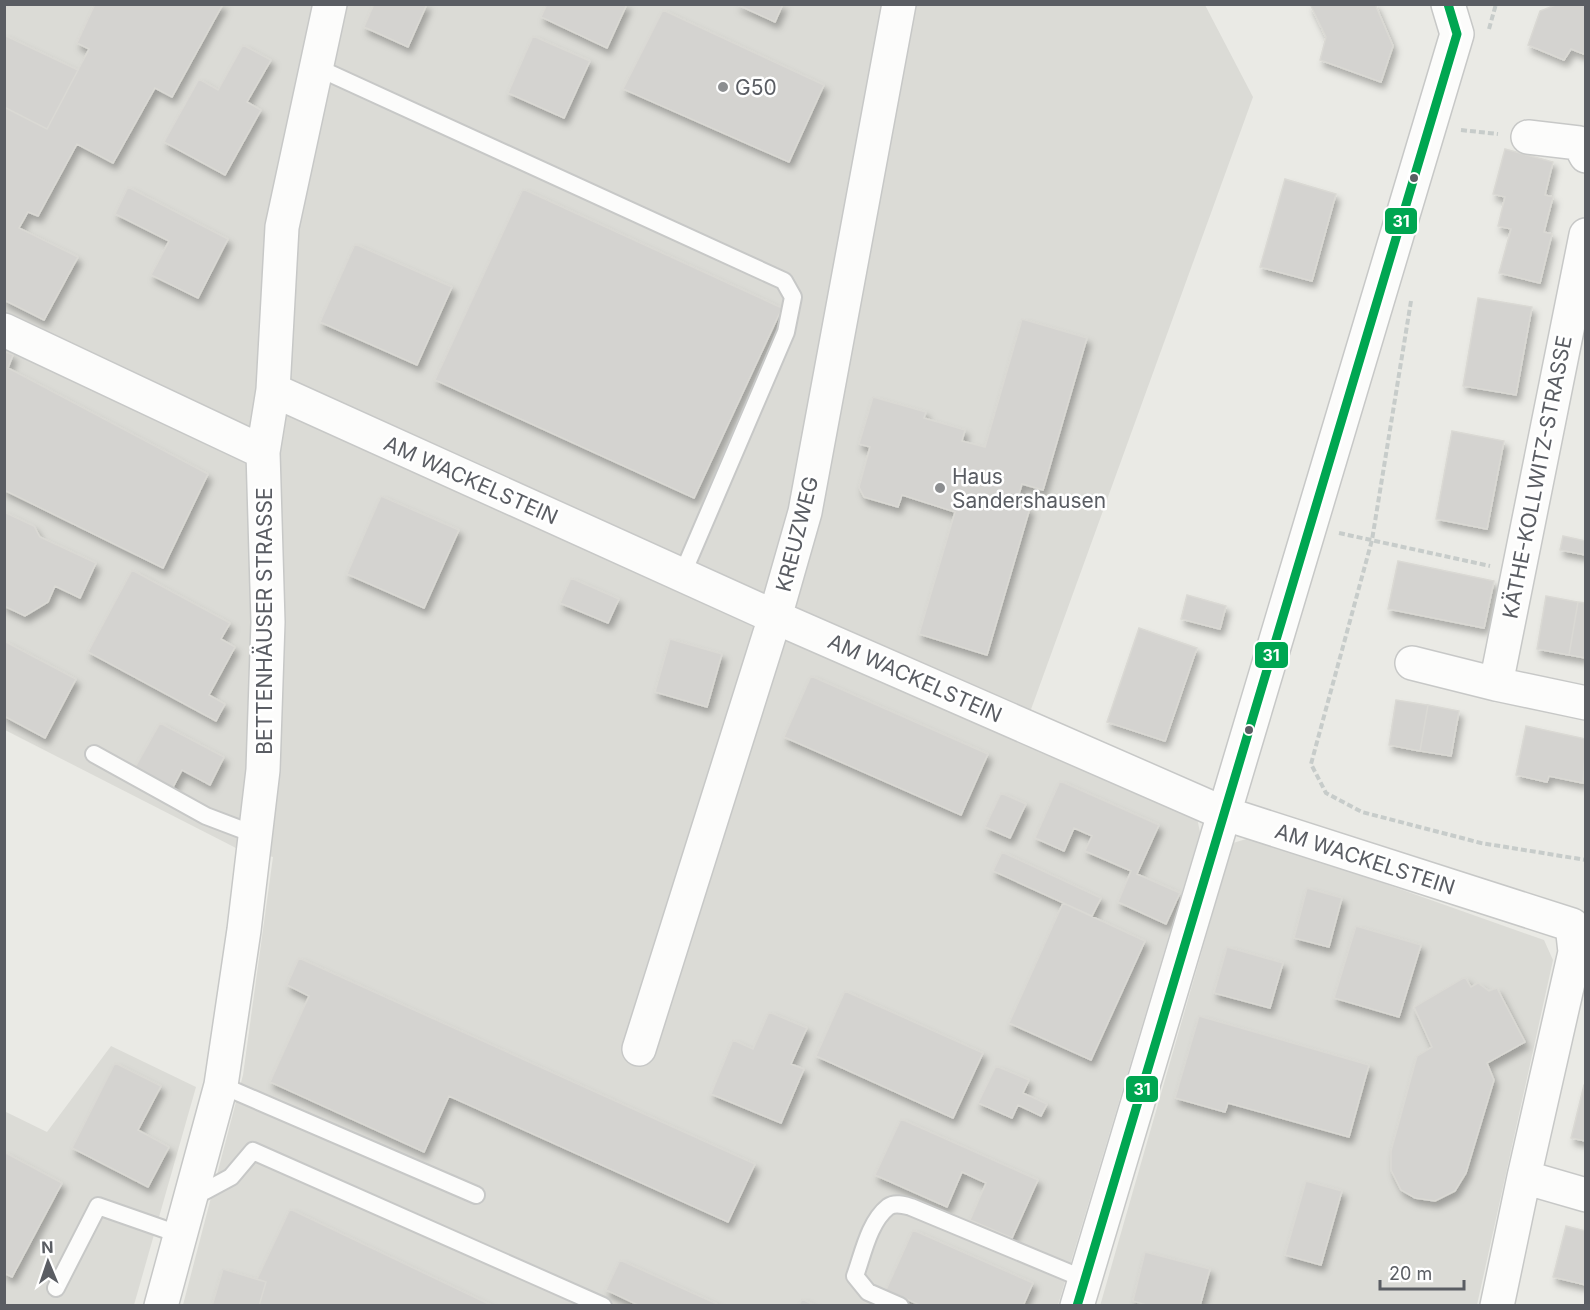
<svg xmlns="http://www.w3.org/2000/svg" width="1590" height="1310" font-family="Inter,sans-serif">
	<style>
		.industrial { fill: #dbdbd6 }
		.building { fill: #d4d3d0; stroke: #dad9d4; stroke-width: 1.5; filter: url(#shadow) }
		.lines { fill: none; stroke-linecap: round; stroke-linejoin: round }
		.service-casing { stroke: #c7c8c7; stroke-width: 20 }
		.minor-casing { stroke: #c7c8c7; stroke-width: 36 }
		.path { stroke: #c7ccca; stroke-width: 4; stroke-dasharray: 6 3; stroke-linecap: butt }
		.service { stroke: #fcfcfb; stroke-width: 16 }
		.minor { stroke: #fcfcfb; stroke-width: 33 }
		.bus-1-casing { stroke: #fff; stroke-width: 14 }
		.bus-1 { stroke: #00a651; stroke-width: 9 }
		.poi-dot { fill: #8c8e90; stroke: #fff; stroke-width: 2 }
		.bus-dot { fill: #5a5d63; stroke: #fff; stroke-width: 2 }
		.labels { text-anchor: middle; dominant-baseline: central; stroke-width: 5; stroke-linejoin: round; paint-order: stroke }
		.poi-label { font-size: 21px; fill: #5a5d63; stroke: #fff; text-anchor: start }
		.street-label { font-size: 21px; fill: #5a5d63; stroke: #fff }
		.line-badge { stroke: #fff; stroke-width: 2 }
		.badge-label { font-size: 16px; text-anchor: middle; font-weight: bold; fill: #fff }
	</style>
	<defs>
		<filter id="shadow"><feDropShadow dx="3.5" dy="6" stdDeviation="3" flood-color="#0004"/></filter>
	</defs>
	<rect width="100%" height="100%" fill="#eaeae5"/>
	<path class="industrial" d="M4,5H1205L1253,97L1021,737L1197,818L1200,832L1058,1305H183L243,1075L273,857L236,848L5,730Z
		M1253,837L1544,940L1553,960L1477,1305L1100,1306L1233,843Z
		M111,1046L196,1087L134,1305H5L4,1111L47,1132Z"/>
	<path class="building" d="M95,4H223L172,97L155,88L113,163L77,144L38,216L28,212L19,228L78,257L44,320L4,300V107L47,129L89,49L77,43Z
		M374,4H427L408,47L364,27Z
		M547,4H627L607,48L541,17Z
		M736,4H783L775,22Z
		M1310,4H1375L1393,46L1381,82L1320,60L1326,37Z
		M1558,4H1586V55L1571,49L1564,60L1528,45L1540,11Z
		M663,10L824,85L789,162L623,89Z
		M4,35L78,70L47,129L4,107Z
		M533,36L590,61L564,118L508,93Z
		M243,45L271,60L247,102L261,110L225,175L164,142L199,79L218,90Z
		M1505,149L1553,162L1545,195L1553,197L1544,232L1552,234L1540,283L1499,273L1511,229L1498,226L1505,197L1493,194Z
		M1285,179L1336,194L1312,281L1260,267Z
		M128,187L228,239L198,298L151,275L169,241L115,214Z
		M523,189L782,308L694,498L435,380Z
		M355,244L452,287L417,365L320,322Z
		M1478,298L1532,307L1516,395L1463,386Z
		M1022,319L1087,338L1043,490L1022,484L1016,504L1030,508L987,655L919,634L955,512L902,495L898,507L864,497L859,487L870,447L859,444L873,397L926,412L924,418L965,430L962,441L985,447Z
		M4,351L13,355L8,368L208,474L163,568L4,490Z
		M1452,431L1504,441L1487,529L1436,519Z
		M381,496L459,530L424,608L347,574Z
		M4,512L34,526L40,537L96,563L80,598L55,586L48,602L25,616L4,606Z
		M1563,536L1586,541V555L1560,550Z
		M1398,561L1494,581L1484,628L1388,609Z
		M132,570L230,623L221,639L235,647L209,695L225,704L216,721L88,652Z
		M571,578L619,599L608,623L560,603Z
		M1187,595L1226,606L1220,629L1181,619Z
		M1546,596L1578,602L1569,655L1537,649Z
		M1578,602L1586,603V658L1569,655Z
		M1139,628L1197,648L1165,741L1107,722Z
		M670,639L722,654L707,707L655,692Z
		M4,641L76,679L45,738L4,716Z
		M811,676L988,754L961,815L784,737Z
		M1396,700L1428,705L1420,751L1389,745Z
		M1428,705L1459,711L1451,756L1420,751Z
		M160,723L224,757L210,785L182,770L171,791L133,771Z
		M1526,726L1586,739L1583,783L1549,776L1547,782L1516,775Z
		M1060,781L1159,825L1137,874L1180,893L1166,924L1118,902L1131,871L1085,851L1092,836L1074,828L1064,851L1035,838Z
		M1001,793L1026,804L1010,838L985,827Z
		M1002,852L1101,898L1092,916L993,871Z
		M1307,888L1342,898L1329,947L1294,938Z
		M1063,903L1145,941L1091,1060L1009,1023Z
		M1356,926L1421,945L1399,1017L1334,998Z
		M1227,947L1283,963L1270,1008L1214,993Z
		M299,958L755,1164L728,1222L449,1096L424,1152L270,1082L309,996L287,985Z
		M1465,977L1471,987L1478,983L1489,991L1497,988L1525,1042L1487,1063L1494,1080L1466,1173L1455,1191L1435,1201L1415,1198L1401,1190L1391,1170V1151L1417,1056L1432,1047L1414,1007Z
		M845,991L983,1053L953,1118L816,1056Z
		M769,1012L807,1028L791,1064L804,1069L781,1123L711,1094L733,1040L753,1049Z
		M1199,1016L1369,1065L1349,1137L1228,1103L1225,1112L1175,1098Z
		M115,1063L161,1086L138,1130L169,1147L148,1187L72,1148Z
		M996,1066L1029,1080L1023,1093L1047,1104L1041,1116L1018,1105L1012,1118L978,1103Z
		M1584,1085H1586V1141L1571,1138Z
		M901,1119L1038,1180L1012,1238L970,1220L986,1183L962,1172L947,1207L875,1175Z
		M4,1152L62,1183L12,1277L4,1273Z
		M1306,1181L1342,1191L1321,1265L1285,1255Z
		M290,1209L493,1306H259L266,1282L257,1279Z
		M1566,1226L1586,1231V1285L1553,1277Z
		M913,1230L1033,1283L1023,1306H922L886,1290Z
		M1145,1252L1210,1269L1200,1306H1149L1133,1301Z
		M620,1260L717,1304V1306H640L606,1290Z
		M223,1269L266,1282L259,1306H212Z
		M802,1299L816,1306H799Z"/>
	<g class="lines">
		<defs>
			<path id="service" d="M316,67L784,281L793,297L786,332L682,575
				M94,754L206,816L256,835
				M221,1085L476,1195
				M194,1189L205,1191L231,1177L253,1151L603,1306
				M56,1288L98,1206L181,1235
				M900,1306L868,1292L855,1276C863,1254 869,1222 888,1207C895,1202 904,1205 911,1207L1084,1279"/>
			<path id="minor" d="M1528,137L1579,143L1586,156
				M1586,235L1496,684L1586,703
				M4,330L263,452
				M273,390L775,617L1223,813L1572,925
				M1412,663L1496,684
				M639,1049L775,617L805,512L899,4
				M1524,1177L1586,1195
				M161,1306L221,1085L244,930L263,770L268,622L263,452L273,390L282,227L330,4
				M1077,1306L1457,34L1448,4
				M1497,1306L1524,1177L1575,952L1572,925"/>
		</defs>
		<use href="#service" class="service-casing"/>
		<use href="#minor" class="minor-casing"/>
		<path class="path" d="M1489,29L1496,4
			M1461,130L1498,134
			M1411,301L1372,540L1311,764L1326,793L1362,812L1481,843L1586,860
			M1339,533L1490,566"/>
		<use href="#service" class="service"/>
		<use href="#minor" class="minor"/>
		<defs>
			<path id="bus-1" d="M1077,1306L1457,34L1448,4"/>
		</defs>
		<use href="#bus-1" class="bus-1-casing"/>
		<use href="#bus-1" class="bus-1"/>
	</g>
	<g class="poi-dot">
		<circle cx="723" cy="87" r="6"/>
		<circle cx="940" cy="488" r="6"/>
	</g>
	<g class="bus-dot">
		<circle cx="1414" cy="178" r="5"/>
		<circle cx="1249" cy="730" r="5"/>
	</g>
	<g class="labels">
		<g class="poi-label">
			<text x="735" y="87">G50</text>
			<text x="952" y="476">Haus<tspan x="952" dy="24">Sandershausen</tspan></text>
		</g>
		<g class="street-label">
			<text transform="translate(1537 477) rotate(-79)">KÄTHE-KOLLWITZ-STRASSE</text>
			<text transform="translate(471 480) rotate(24)">AM WACKELSTEIN</text>
			<text transform="translate(797 534) rotate(-76)">KREUZWEG</text>
			<text transform="translate(264 621) rotate(-90)">BETTENHÄUSER STRASSE</text>
			<text transform="translate(915 678) rotate(24)">AM WACKELSTEIN</text>
			<text transform="translate(1365 859) rotate(18)">AM WACKELSTEIN</text>
		</g>
	</g>
	<g class="line-badge">
		<rect x="1384" y="207" width="34" height="28" rx="6" fill="#00a651"/>
		<rect x="1254" y="641" width="35" height="28" rx="6" fill="#00a651"/>
		<rect x="1125" y="1075" width="34" height="28" rx="6" fill="#00a651"/>
	</g>
	<g class="badge-label">
		<text x="1401" y="227">31</text>
		<text x="1271" y="661">31</text>
		<text x="1142" y="1095">31</text>
	</g>
	<rect width="1590" height="1310" fill="none" stroke="#5a5d63" stroke-width="12"/>
	<g transform="translate(48 1262) rotate(358)" stroke="#ffffff" stroke-width="4.5" paint-order="stroke">
	<path d="M0-4.5L10 22L0 15L-10 22Z" fill="#5a5d63"/>
	<text y="-9" font-size="16" font-weight="bold" text-anchor="middle" fill="#5a5d63">N</text>
	</g>
	<path d="M1380 1280v9h84v-9" fill="none" stroke="#5a5d63" stroke-width="3"/>
	<text x="1389" y="1280" font-size="18" fill="#5a5d63" stroke="#ffffff" stroke-width="4.5" paint-order="stroke">20 m</text>
</svg>
